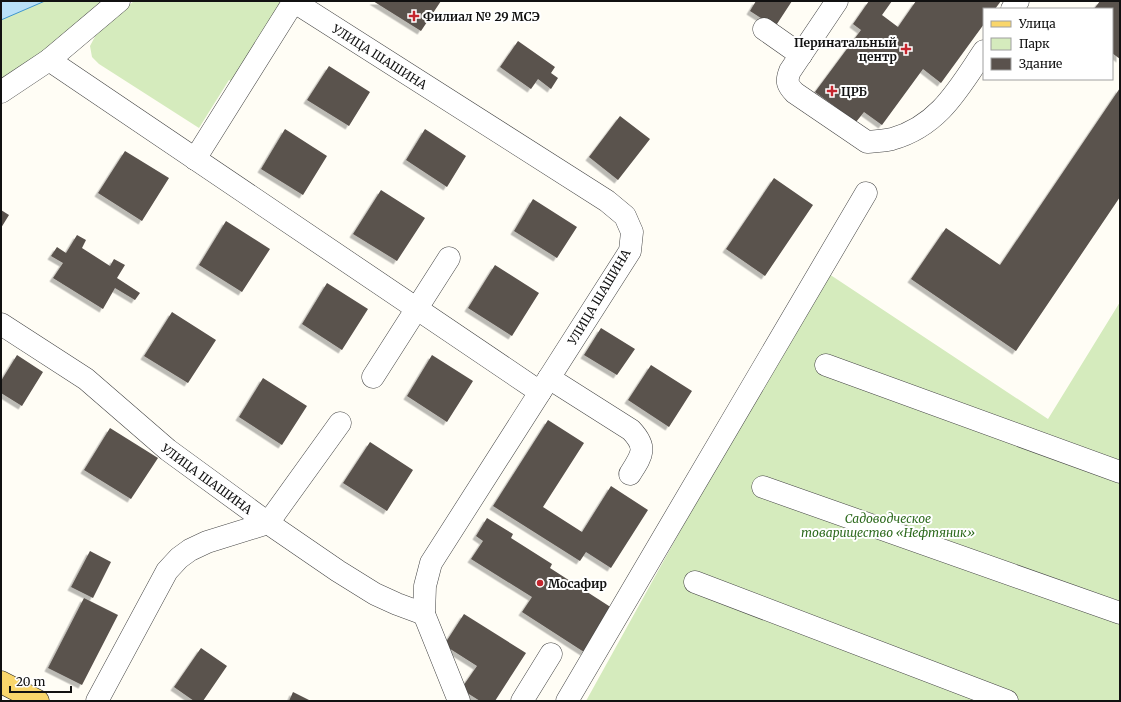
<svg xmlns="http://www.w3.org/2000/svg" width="1121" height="702" font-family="Merriweather,serif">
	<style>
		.green { fill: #d5ebbd }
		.water { fill: #b9e0f7; stroke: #3f96cf }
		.building { fill: #5a524d; filter: url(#shadow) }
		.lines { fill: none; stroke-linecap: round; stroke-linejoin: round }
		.minor-casing { stroke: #444; stroke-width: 23 }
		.major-casing { stroke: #222; stroke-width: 23 }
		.minor { stroke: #fff; stroke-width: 22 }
		.major { stroke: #f9d66b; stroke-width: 22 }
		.poi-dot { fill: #c4262e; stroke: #fff; stroke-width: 1.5 }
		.labels { text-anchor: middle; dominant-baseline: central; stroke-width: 4; stroke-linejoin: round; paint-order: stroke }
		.poi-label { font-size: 12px; font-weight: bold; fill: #111; stroke: #fff; text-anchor: start }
		.street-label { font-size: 12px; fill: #111; stroke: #fff }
		.park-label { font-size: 12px; font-style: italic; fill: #2f6b1f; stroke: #fff }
	</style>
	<defs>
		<filter id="shadow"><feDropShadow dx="-3.5" dy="3.5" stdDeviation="0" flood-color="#0004"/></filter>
	</defs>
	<rect width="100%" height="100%" fill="#fffdf5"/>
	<path class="green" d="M1,1H108L1,83Z
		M134,1H282L237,85L229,80L199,128L99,64L92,57L90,46L98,31Z
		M829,274L1048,419L1120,302V701H586L704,488Z"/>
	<path class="water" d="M1,1H45L1,20Z"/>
	<path class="building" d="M373,1H441L421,31Z
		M756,1H792L775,27L750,11Z
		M869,1H892L882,15L898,27L916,1H1001L995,9H984V24L941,83L923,69L882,125L864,112L856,122L815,92L861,30L853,24Z
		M1100,1H1120V59L1112,53V9H1094Z
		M518,41L555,67L551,73L558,78L551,89L538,79L531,89L500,67Z
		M329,66L370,92L349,126L307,100Z
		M1120,88V197L1016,351L911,279L946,228L1000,265Z
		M620,116L650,139L618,180L589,157Z
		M285,129L327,156L303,195L261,169Z
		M425,129L466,156L447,187L406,160Z
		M125,151L169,178L142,221L98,193Z
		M774,178L813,205L765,276L726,249Z
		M381,190L425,218L397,261L353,234Z
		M533,199L577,227L557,258L514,231Z
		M1,210L9,215L1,228Z
		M226,221L270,249L242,292L199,265Z
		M77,235L86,240L82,248L110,266L114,259L125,265L117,278L140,293L135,300L115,288L103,309L53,278L63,263L51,256L57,247L66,253Z
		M495,265L539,293L512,336L468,308Z
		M327,283L368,309L342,350L302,324Z
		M172,312L216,340L188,383L144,356Z
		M601,328L635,349L617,375L584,355Z
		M17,355L43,372L22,406L1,393V381Z
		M432,355L473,381L447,422L407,396Z
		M651,365L692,391L669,427L628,400Z
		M263,378L307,406L282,445L239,417Z
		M548,420L584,443L543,507L582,532L611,486L648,510L611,568L586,552L580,561L493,506Z
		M110,428L158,458L131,499L84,470Z
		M370,442L413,470L387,511L343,483Z
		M487,518L513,534L511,538L552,564L550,568L612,608L584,652L522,612L532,597L471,559L483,541L476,536Z
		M90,551L111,562L93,598L71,587Z
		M84,598L118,615L82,685L48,668Z
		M464,614L526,653L495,701H480L461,689L477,666L444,645Z
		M201,648L227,666L203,701H194L174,687Z
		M293,692L309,700L308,701H289Z"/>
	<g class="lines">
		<defs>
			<g id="minor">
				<path id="s1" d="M293,1L607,201L625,216L632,232L630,251L431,563L425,586L424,614L459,701"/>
				<path d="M837,1L790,71C786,81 787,85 795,93L867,142C875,141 884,141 892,139C939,126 959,88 984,51"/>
				<path d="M1012,9L1018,1"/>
				<path d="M764,29L801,55"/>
				<path d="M49,60L540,392"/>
				<path d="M1,92L49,60L119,1"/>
				<path d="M195,159L294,1"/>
				<path id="s2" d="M1,324L86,379L168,450L268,523L338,571L375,594L397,604L424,614"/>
				<path d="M826,365L1120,472"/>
				<path d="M373,377L449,258"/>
				<path d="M549,378L631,430C648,448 642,455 630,474"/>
				<path d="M763,487L1120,613"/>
				<path d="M695,582L1007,701"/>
				<path d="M97,701L167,571L179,558L190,550L207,542L268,523L340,423"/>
				<path d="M522,701L551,654"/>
				<path d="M567,701L866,193"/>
			</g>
			<path id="major" d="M1,682L38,701"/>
		</defs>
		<use href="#minor" class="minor-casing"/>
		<use href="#major" class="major-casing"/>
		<use href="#minor" class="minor"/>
		<use href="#major" class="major"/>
	</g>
	<g class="poi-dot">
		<path d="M412 10h4v4h4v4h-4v4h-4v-4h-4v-4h4z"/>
		<path d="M904 43h4v4h4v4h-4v4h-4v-4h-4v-4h4z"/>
		<path d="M830 85h4v4h4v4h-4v4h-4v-4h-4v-4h4z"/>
		<circle cx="540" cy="583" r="4"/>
	</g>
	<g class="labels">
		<g class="poi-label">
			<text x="423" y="16">Филиал № 29 МСЭ</text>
			<text x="897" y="42" text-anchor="end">Перинатальный<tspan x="897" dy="14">центр</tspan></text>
			<text x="841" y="91">ЦРБ</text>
			<text x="548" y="583">Мосафир</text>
		</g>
		<g class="street-label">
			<text stroke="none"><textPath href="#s1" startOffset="103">УЛИЦА ШАШИНА</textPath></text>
			<text transform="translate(599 297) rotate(-59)">УЛИЦА ШАШИНА</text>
			<text stroke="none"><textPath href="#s2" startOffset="258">УЛИЦА ШАШИНА</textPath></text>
		</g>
		<g class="park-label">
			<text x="888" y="518">Садоводческое<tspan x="888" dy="14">товарищество «Нефтяник»</tspan></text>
		</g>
	</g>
	<rect width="1121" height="702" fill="none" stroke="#111111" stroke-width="4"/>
	<rect x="983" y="8" width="130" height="72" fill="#ffffff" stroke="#a0a0a0"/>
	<rect x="991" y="21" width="20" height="6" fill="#f9d66b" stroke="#a0a0a0"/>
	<text x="1019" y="28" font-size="12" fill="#111111">Улица</text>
	<rect x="991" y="38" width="20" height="12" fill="#d5ebbd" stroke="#a0a0a0"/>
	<text x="1019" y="48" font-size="12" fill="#111111">Парк</text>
	<rect x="991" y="58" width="20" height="12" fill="#5a524d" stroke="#a0a0a0"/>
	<text x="1019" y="68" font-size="12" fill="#111111">Здание</text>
	<path d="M10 686v6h61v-6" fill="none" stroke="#111111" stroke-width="2"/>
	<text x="16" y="686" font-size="12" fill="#111111" stroke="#ffffff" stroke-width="3" paint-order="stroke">20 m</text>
</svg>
